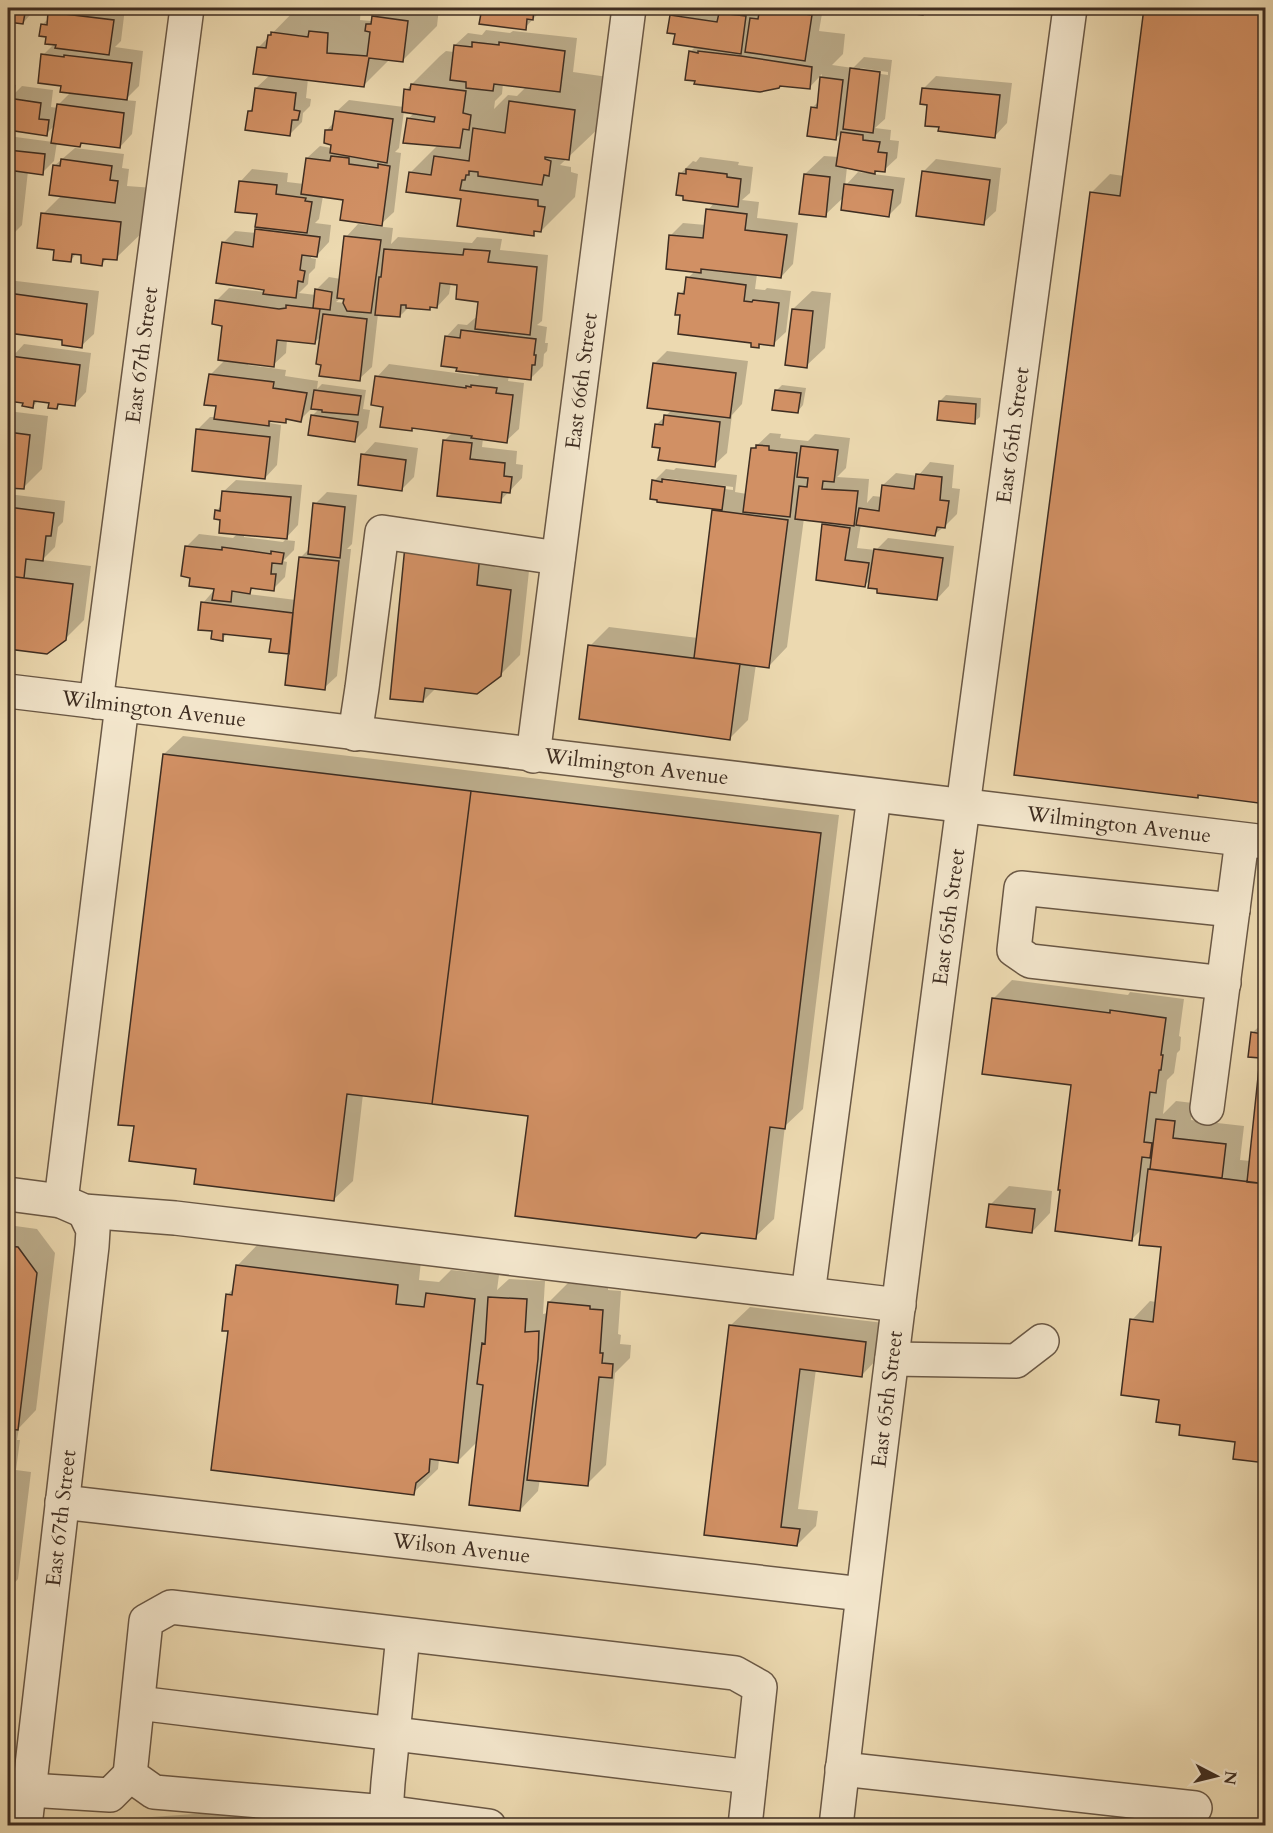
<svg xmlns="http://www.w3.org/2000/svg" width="1273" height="1833" font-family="Cardo,serif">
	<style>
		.shadow { fill: #0003; fill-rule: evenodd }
		.building { fill: #d19064; stroke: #3e2d21; stroke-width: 1.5 }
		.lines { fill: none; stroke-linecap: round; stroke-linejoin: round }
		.minor-casing { stroke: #6a5845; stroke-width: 36 }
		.minor { stroke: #f3e6cc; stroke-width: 33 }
		.labels { text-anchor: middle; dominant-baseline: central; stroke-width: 4.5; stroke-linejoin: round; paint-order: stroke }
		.street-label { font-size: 21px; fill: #3e2d21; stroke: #f3e6cc }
	</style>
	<rect width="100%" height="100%" fill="#ecd9b0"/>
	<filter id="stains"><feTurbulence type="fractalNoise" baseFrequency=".00333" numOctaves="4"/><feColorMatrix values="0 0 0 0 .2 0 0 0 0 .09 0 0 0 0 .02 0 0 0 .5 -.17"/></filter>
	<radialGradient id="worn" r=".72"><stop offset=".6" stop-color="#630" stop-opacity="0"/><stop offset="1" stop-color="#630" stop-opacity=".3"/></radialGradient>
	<path class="shadow" d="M8,8H36L23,23L8,20Z
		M54,8H125L121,41L115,47L143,51L139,86L125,100L136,101L132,134L120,147L83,142L80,145L57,142L54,161L42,173L28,171L22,225L8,239V136L53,142L55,125L46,134L8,128V84L16,85L15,93L22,86L53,90L51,107L58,108V105L71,92L62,84L43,55L54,44L42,25L49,18L50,12Z
		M297,8H361L360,20L371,21L380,9L364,8H439L437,26L403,60L390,59L363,86L308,79L306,98L311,99L310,106L303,113L302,122L289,135L249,112L254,106L256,88L271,74L258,48Z
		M483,8H543L525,28L481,23Z
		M679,8H758L757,13L762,8H823L819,31L845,34L843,54L832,65L853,68L864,57L892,60L885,119L875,128L891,130L890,140L899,141L897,158L884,170H877L873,174L905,178L901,203L889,215L845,196L825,215L805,174L824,156L839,157L843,131L836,138L812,108L819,101L822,74L809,88L690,52L696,46L671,16ZM860,68L888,72V75L860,71ZM847,167L866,171V173L858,172L845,186Z
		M874,8H928L922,13Z
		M1145,8H1266V802L1200,794L1198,797L1091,193L1110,174L1124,176Z
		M486,30L510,33L513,31L577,38L573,72L608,77L602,125L560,165L571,167V172L578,174L575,197L541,231L537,230L533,234L410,173L438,145L408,119L415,112L404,111L399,148L395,152L401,153L394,212L381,224L344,199L323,196L319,219L315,223L331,225L329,242L317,255L312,254L311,258L316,259L315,268L309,274L308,284L299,293L316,295V290L329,277L341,279L346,237L358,224L393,228L391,244L398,237L472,243L477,237L502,239L500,250L548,255L542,321L537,325L547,327L545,343H548L547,351L544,354L543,366L530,379L509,376L508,381L524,383L519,429L506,441L483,438L482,447L517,451L516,464L523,465L522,478L500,501L445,440L453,432L414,427L411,430L385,405L377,377L389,364L478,376L482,372L446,337L458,324L467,325L475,318H477L479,300L459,283H451L449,294L437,307L432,306L429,309L409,307L400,316L378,314L372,367L359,379L321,336L314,343L287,340L286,353L273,365L248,362V365L286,370L285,376L318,381L317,389L322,384L366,390L363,409L370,410L367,428L354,441L312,416L320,408L313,407L300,420L289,418L285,421L273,420L270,423L281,425L277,465L265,478L198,429L210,417H216L218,405L210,375L225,360L224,324L216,301L229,288L265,292L266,288L223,243L235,231L256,233L260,226L258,213L240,182L252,169L288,173L287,182L304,184L307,158L320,146L332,148V143L327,130L334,122L336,112L349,100L404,107L406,90L440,56L446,51L454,52L455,45L468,33L482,35ZM503,83L527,86L517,96L508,95L494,109L495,101L502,94ZM342,297H345V303L336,302Z
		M936,76L1012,83L1007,123L995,136L940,126L923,89Z
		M75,148L124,154L122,168L129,169L127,186L154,188L150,225L116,258H108L101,264L83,254L77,253L70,261L55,249L43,214L62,195L54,166Z
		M700,157L739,162L738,165L753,167L750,193L742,200L759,202L757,218L798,223L793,264L781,277L757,274L755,289L765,290L767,288L791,291L786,332L773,344L762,343L758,347L680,294L687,287L688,278L695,271L671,235L683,223L706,225L708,210L715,202L680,174L693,161L696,162Z
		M936,159L1001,168L996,211L983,223L924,171Z
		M8,280L99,291L94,334L81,346L64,339L8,332Z
		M812,291L831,293L825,348L806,366L793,309Z
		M24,344L91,353L86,392L74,405L61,403L56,408L51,402L39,400L33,406L25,401L8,399L12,357Z
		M667,351L748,361L742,404L732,415L727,453L714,465L661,447L656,425L672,410L654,364Z
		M782,385L806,388L803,405L798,411L776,391Z
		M946,395L981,398L980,417L974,422L940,401Z
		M8,411L48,416L42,469L23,488L8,486Z
		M770,433L781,434L780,438L808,441L815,434L850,438L846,468L837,477L869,479L867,503L873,496L882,497L883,485L896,473L918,476L930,462L954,465L952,488L960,489L957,514L945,526L935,534L861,524L857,548L876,550L888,538L954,546L949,586L937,599L879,588L871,579L865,585L818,579L823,525L827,521L804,518L787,647L769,666L756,664L748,720L730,738L590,646L609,627L698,638L714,511L717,508L654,481L666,469L674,470L676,468L737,475L735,492L747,494L753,449ZM664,478L733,487V490L661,481Z
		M375,442L418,448L414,477L402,489L363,455Z
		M236,480L302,485L298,525L286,538L244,534V537L283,542L285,540L295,541L294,550L283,561L287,562L285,577L273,589L255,587L247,594L296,600L301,557L310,548L315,504L327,492L357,495L352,544L347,549H351L337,676L324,688L273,638L228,633L222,639L203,603L216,588L192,577L187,546L199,534L233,538L238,533L216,511L222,505L223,492Z
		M8,494L65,501L63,522L58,527L55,547L42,560L91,566L84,620L65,639L47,652L8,648Z
		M498,536L495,567L529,571L520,655L500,675L436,688L423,701L405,576Z
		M183,736L839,815L803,1109L785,1126L774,1219L755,1237L529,1114L363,1094L353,1181L334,1199L198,1168L135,1125L164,754Z
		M1012,980L1128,995L1130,992L1184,999L1179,1036L1181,1037L1180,1050L1177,1053L1174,1073L1167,1080L1163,1114L1176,1101L1193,1103L1191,1120L1244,1126L1240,1160L1251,1161L1262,1057L1252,1033L1266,1020L1237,1440L1182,1424L1132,1320L1150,1301L1156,1302L1163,1246L1143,1228L1132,1239L1073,1084L993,999Z
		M1009,1186L1052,1191L1050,1213L1032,1232L990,1205Z
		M8,1225L37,1229L55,1253L36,1410L19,1428L17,1440H20L16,1470L31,1472L18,1579L8,1590Z
		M261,1241L421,1261L419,1280L439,1282L451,1270L499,1275L497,1290L509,1279L545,1281L543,1314L548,1313L549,1302L568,1283L608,1288V1290L621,1291L618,1334L621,1335L620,1344L631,1345L630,1358L615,1373L606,1465L587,1484L540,1479L538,1491L520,1510L478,1441L458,1461L439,1460L438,1469L413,1493L229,1330L227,1295L234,1288L237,1266Z
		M750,1307L884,1323L880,1356L862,1375L816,1369L798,1509L818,1511L816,1526L797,1545L705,1534L731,1325Z
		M385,1800L387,1826H104L110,1820Z
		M1009,1820L1053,1826H1004Z"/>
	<path class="building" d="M8,8H26L23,24L8,22Z
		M354,8H412L411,14Z
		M482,8H534L533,20L527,19L526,30L479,24Z
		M760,8L812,15L805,61L745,52L750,18L758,19Z
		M862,8H924L923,15Z
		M1144,8H1266V804L1198,795V798L1014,775L1090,192L1120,196Z
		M48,12L114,20L109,55L55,48L56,45L45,44L46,37L39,36L41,24L47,25Z
		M719,13L746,16L741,54L673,44L675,34L667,33L670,15L717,22Z
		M372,16L408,21L403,62L369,58L364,87L253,74L257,47L266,48L268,35H271V32L308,37L309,31L328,33L327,53L367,56L370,32L365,31L366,24H371Z
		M472,42L499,45V42L565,51L560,92L494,84L493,91L466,88V82L450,80L454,45L472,47Z
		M689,51L698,53V51L741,56L812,67L810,89L780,86L779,88L760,92L694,84L695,81L685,80Z
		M41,54L64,57V55L132,63L127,100L60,92L61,86L38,83Z
		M850,68L880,72L873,133L843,129Z
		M820,77L843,80L836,140L807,136L811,107L817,108Z
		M411,84L466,91L463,113L471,115L469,130L463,129L460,148L403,143L407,118L434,122L435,117L402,112L404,89L410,90Z
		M255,88L296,93L294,110L300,111L298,120H292L290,136L245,130L248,111H252Z
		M922,88L1000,95L995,138L938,131L939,127L925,126L927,105L920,104Z
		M8,98L41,103L39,119L49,120L47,136L8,130Z
		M509,101L575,110L569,160L545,157V159L551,161L549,176L544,175L542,185L478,176V172L469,171V175H466L465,180H462L460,190L538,200V206L545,207L541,232L534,231V236L457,226L461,199L406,192L409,172L431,175L434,156L469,161L473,128L505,133Z
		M57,104L124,113L120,148L81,143L80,147L51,143Z
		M335,111L393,119L387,163L330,153L331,145L324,143L325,130H332Z
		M841,132L863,135V140L880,142L878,152L887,153L885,172L875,171V174L836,166Z
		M8,150L45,154L43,175L8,170Z
		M331,156L349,158V164L378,168V164L390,166L382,226L340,220L343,200L301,194L306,158L330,161Z
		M61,159L112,166L110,180L118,181L115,203L49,195L53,165L60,166Z
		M686,169L727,174V177L741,179L738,207L683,200V196L676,195L679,173L686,174Z
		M922,171L990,180L984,225L916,216Z
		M804,174L830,177L826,217L799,214Z
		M239,181L277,185L276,194L306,198L305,201L312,202L307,233L255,227L257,214L235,212Z
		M844,184L893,190L889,217L841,210Z
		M706,209L747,214L745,230L787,235L781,278L701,269V273L666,269L669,235L703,238Z
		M41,213L121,222L117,260L103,259L102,266L81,263V255L72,254L71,262L53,260L54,250L37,248Z
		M255,229L320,237L317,257L302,255L300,270L305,271L303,282L298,281L296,298L263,294L264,290L216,283L222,242L253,247Z
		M344,236L381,240L371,313L347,311L343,303L344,299L337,298Z
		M384,249L463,255L464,249L490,251L488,262L537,267L530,335L475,329L478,302L456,299L457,285L440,283L437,308L430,307V310L406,308V305H401L400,317L375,315L379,277H381Z
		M686,277L746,285L744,301L752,302L753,300L779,303L774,346L759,344V348L751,347V343L678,334L680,315H675L678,293L684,294Z
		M315,289L332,292L330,310L313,308Z
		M8,293L87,304L82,348L62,345V340L8,333Z
		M215,300L279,309L286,308V305L320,309L315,344L277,340L274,367L218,360L222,326L212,324Z
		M792,309L813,311L807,368L785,365Z
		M323,314L367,319L360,381L319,376L321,365L316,364Z
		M461,330L536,339L534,355H536L535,365H532L531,380L456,371L457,368L441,366L445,336L460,338Z
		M10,356L80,365L75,406L58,404L57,409L48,408L49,403L34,401L33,408L22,406L23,403L8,401V377Z
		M653,363L736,373L730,418L647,408Z
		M209,374L274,382L273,388L307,393L301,422L286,419V423L269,421V426L214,419L216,406L204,405Z
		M375,376L466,388V386L471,387V385L497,388L496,393L513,395L507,443L471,438L472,436L412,428V431L380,427L383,407L371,405Z
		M314,390L361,396L358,415L322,412V410L311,409Z
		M775,390L801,393L798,413L772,410Z
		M939,401L976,404L975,424L937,420Z
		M311,415L358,422L355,442L308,435Z
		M664,415L720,422L715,467L658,460L660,448L652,447L655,424L663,425Z
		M196,429L270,437L265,479L192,471Z
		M8,432L30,435L24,489L8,488Z
		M443,440L472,443L470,459L505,463L504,476L512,477L510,493L502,492L501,503L437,496Z
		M756,445L769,446V450L797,453L790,517L743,512L751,448H756Z
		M801,446L838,450L834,482L823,481L822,489L858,491L854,526L795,519L799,486L807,487L808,478L797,477Z
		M361,454L406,460L402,491L358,485Z
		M916,474L942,477L940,500L949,501L945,528L937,527L935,536L856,525L859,508L879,511L882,485L914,489Z
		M662,479L725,487L722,510L657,502V500L650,499L652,480L662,482Z
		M222,491L291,497L287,539L219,533L220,520L214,519L215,510L220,511Z
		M313,503L345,507L340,558L308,554Z
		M8,507L54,513L51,536H46L43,561L26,559L24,578L8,576Z
		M712,510L788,520L769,668L694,658Z
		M822,524L850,528L845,560L869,563L865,587L816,580Z
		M185,546L222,550V547L271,554V551L284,553L282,564L272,563L271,574H276L274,591L251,588L250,594L232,591L231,602L212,600L214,589L189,586L190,578L181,576Z
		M405,546L480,554L477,585L511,590L501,676L477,694L425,688L423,702L390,699Z
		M874,549L943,558L937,600L877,593V589L868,588Z
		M299,557L339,561L325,690L285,685Z
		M8,576L73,584L66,640L47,654L8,649Z
		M201,602L293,613L289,654L269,652L271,639L223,634V641L211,639L212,631L198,630Z
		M588,645L740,664L730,740L579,719Z
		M163,754L471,791L432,1104L347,1094L334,1201L194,1184L196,1169L129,1161L134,1126L118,1125Z
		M471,791L821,833L785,1129L770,1127L756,1239L701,1233L696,1238L515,1216L528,1116L432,1104Z
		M992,998L1110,1013V1010L1166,1018L1161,1055H1163L1161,1070H1159L1156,1093L1150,1092L1144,1142L1152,1143L1150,1158L1142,1157L1132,1241L1055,1231L1060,1190H1058L1071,1085L982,1074Z
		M1266,1016V1184L1247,1182L1260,1058L1248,1057L1251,1032L1263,1034Z
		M1156,1119L1175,1121L1173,1138L1226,1144L1222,1178L1150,1169Z
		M1148,1169L1266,1184V1463L1233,1459L1235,1442L1179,1435L1180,1425L1156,1422L1159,1400L1121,1395L1130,1319L1153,1322L1161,1247L1139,1245Z
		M989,1204L1035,1209L1032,1233L986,1227Z
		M8,1246L18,1247L37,1273L18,1430L8,1429Z
		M236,1265L398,1285L396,1304L424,1307L426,1293L475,1299L458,1463L430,1459L429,1472L416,1483L414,1495L211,1470L228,1331H222L226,1294L232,1295Z
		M488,1297L527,1299L525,1332L539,1331L538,1359L520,1511L469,1505L483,1385L477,1384L482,1343L485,1344Z
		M548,1302L590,1306V1309L603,1310L600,1353H603L602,1363L613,1364L612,1378L599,1377L588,1486L527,1480Z
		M729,1325L866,1342L862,1377L800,1369L781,1527L800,1529L797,1546L704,1535Z
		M8,1489L14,1490L8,1539Z"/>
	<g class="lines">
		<defs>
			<g id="minor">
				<path id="s1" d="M8,691L1266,842"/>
				<path id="s2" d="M96,702L187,8"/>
				<path d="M355,734L362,688L382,532L558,558"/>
				<path id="s3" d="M533,756L629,8"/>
				<path d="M1224,983L1030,961L1014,950L1021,888L1233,910"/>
				<path d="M1207,1108L1242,840"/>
				<path d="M8,1194L61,1201L84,1211L175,1218L899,1305"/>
				<path d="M61,1201L122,705"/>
				<path d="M808,1294L874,796"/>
				<path d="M892,1359L1016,1361L1042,1341"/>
				<path id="s4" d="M62,1502L862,1594"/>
				<path d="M138,1703L750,1777"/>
				<path d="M842,1769L1195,1808"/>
				<path d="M29,1790L110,1795L130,1775"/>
				<path id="s5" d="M25,1826L92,1246L93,1230L84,1211"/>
				<path d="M392,1826L386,1812L388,1783L403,1635"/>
				<path d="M489,1826L386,1812L154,1792L130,1775L146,1621L171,1607L735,1673L760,1687L745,1826"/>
				<path id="s6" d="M836,1826C905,1218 989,613 1070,8"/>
			</g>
		</defs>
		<use href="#minor" class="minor-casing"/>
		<use href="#minor" class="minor"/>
	</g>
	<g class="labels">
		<g class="street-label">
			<text stroke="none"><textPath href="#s2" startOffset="350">East 67th Street</textPath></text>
			<text stroke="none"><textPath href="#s3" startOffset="378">East 66th Street</textPath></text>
			<text stroke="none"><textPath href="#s6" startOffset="1402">East 65th Street</textPath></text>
			<text stroke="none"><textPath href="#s1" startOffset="147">Wilmington Avenue</textPath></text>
			<text stroke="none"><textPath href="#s1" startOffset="633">Wilmington Avenue</textPath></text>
			<text stroke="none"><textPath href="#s1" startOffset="1119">Wilmington Avenue</textPath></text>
			<text stroke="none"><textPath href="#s6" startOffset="916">East 65th Street</textPath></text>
			<text stroke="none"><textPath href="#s6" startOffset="430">East 65th Street</textPath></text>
			<text stroke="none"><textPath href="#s5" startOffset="310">East 67th Street</textPath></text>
			<text stroke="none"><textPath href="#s4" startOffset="402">Wilson Avenue</textPath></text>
		</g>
	</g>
	<rect width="1273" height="1833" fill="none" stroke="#ecd9b0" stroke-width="30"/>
	<rect x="9" y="9" width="1255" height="1815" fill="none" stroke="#3e2d21" stroke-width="3"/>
	<rect x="15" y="15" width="1243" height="1803" fill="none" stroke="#3e2d21" stroke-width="1.5"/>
	<g transform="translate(1216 1776) rotate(97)" stroke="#f3e6cc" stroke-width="4.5" paint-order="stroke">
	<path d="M0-4.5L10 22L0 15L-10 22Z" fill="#3e2d21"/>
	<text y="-9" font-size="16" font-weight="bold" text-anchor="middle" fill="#3e2d21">N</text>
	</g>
	<rect width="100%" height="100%" filter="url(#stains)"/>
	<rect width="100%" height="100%" fill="url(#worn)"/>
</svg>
